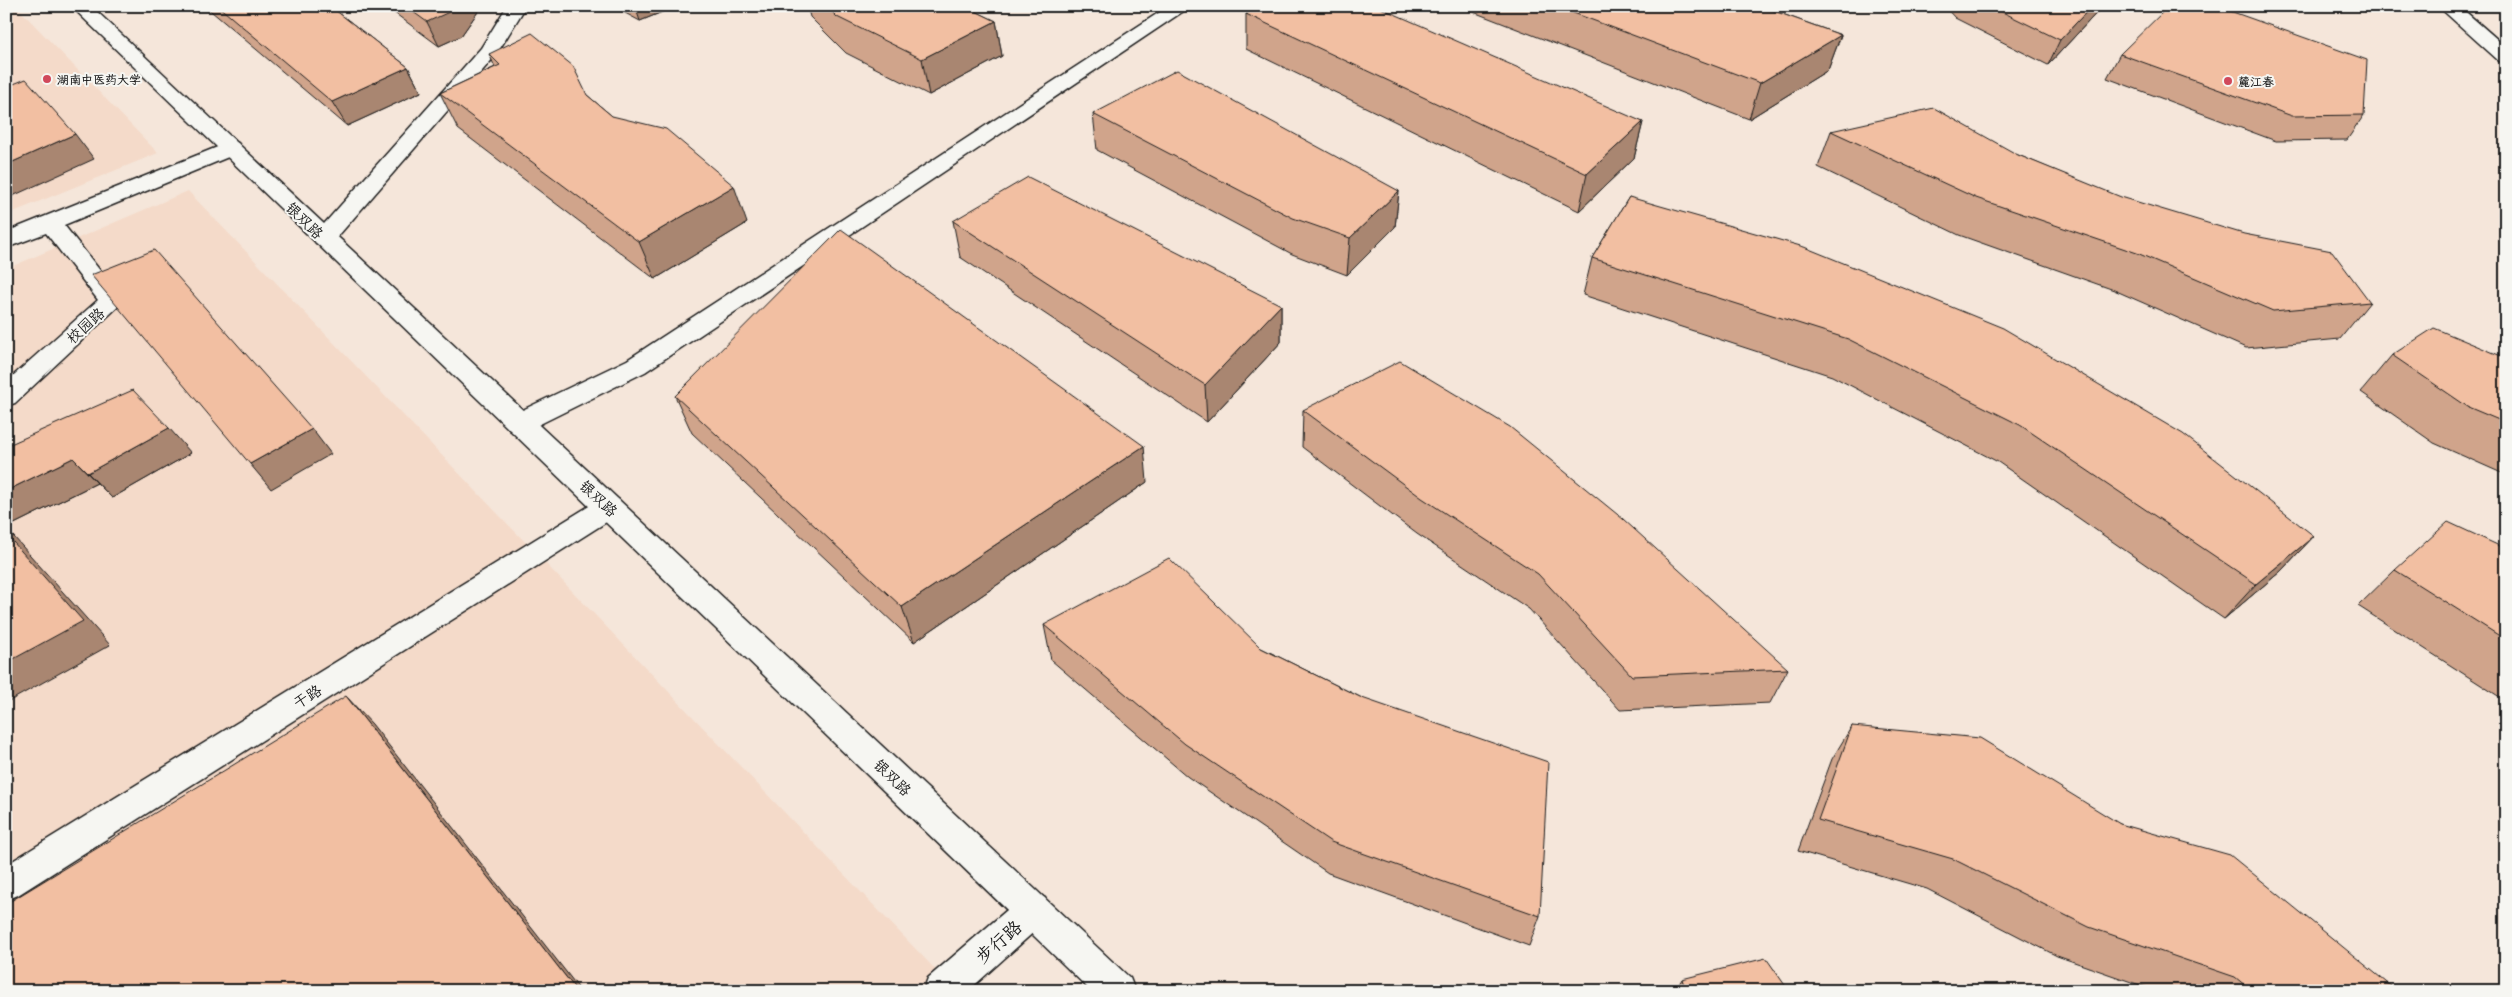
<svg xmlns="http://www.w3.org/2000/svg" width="2512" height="997" font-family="Mali,'LXGW WenKai TC',sans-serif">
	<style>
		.built { fill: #f4dac9 }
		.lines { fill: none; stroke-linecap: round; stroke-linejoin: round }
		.street-casing { stroke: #1c1c1c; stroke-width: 3 }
		.secondary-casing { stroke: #1c1c1c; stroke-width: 3 }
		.street { fill: #f6f6f2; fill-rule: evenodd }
		.secondary { fill: #f6f6f2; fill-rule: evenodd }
		.wall { fill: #d0a48b; stroke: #1c1c1c }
		.shaded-wall { fill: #a98671; stroke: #1c1c1c }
		.building { fill: #f2bfa2; stroke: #1c1c1c }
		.poi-dot { fill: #d1495b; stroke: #f6f6f2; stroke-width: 2 }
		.labels { text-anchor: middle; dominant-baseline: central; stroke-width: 4; stroke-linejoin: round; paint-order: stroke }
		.far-poi-label { font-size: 12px; font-weight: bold; fill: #1c1c1c; stroke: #f6f6f2; text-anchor: start }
		.street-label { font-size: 15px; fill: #1c1c1c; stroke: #f6f6f2 }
		.near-street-label { font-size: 18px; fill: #1c1c1c; stroke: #f6f6f2 }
	</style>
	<rect width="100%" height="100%" fill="#f5e6da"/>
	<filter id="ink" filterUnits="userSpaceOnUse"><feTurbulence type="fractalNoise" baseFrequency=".02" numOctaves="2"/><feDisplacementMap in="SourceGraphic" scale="10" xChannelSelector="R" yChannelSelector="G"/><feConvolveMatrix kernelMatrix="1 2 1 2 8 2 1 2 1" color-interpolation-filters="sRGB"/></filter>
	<g filter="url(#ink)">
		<path class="built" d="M6,6H16L158,153L6,215Z
			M188,191L956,991H6V269Z"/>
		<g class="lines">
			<defs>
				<path id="street" d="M507,6H526L496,55L332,243L324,245L316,243L313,238L316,233L481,48Z
					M1169,6H1191L645,372L528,430L519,432L510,430L506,423L510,416L627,360Z
					M2438,6H2459L2506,47V63L2499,61Z
					M230,142L238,143L241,148L238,153L64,225L124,301L15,403L6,406V382L98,300L46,233L6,248V232Z
					M609,497L619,500L623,507L619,514L18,895L6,900V865L599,500Z
					M1033,893L1045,898L1050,910L1045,922L968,991H923L928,978L1021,898Z"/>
				<path id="secondary" d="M71,6H91L1130,978L1135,991H1091Z"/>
			</defs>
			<use href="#street" class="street-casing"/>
			<use href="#secondary" class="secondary-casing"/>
			<use href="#street" class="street"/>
			<use href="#secondary" class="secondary"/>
		</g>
		<path class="wall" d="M205,6H330L408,67L421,92L347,126Z
			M385,6H482L461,36L439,46Z
			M612,6H677L640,21Z
			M807,6H965L996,21L1002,56L929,95L846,53L810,17Z
			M1458,6H1760L1841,35L1828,70L1749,119Z
			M1944,6H2103L2048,65L1955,18Z
			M1246,14L1643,122L1634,158L1579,211L1246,49Z
			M489,54L587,95L612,116L747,223L655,279L458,129L440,93L495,67Z
			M2120,54L2364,115L2347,140L2276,141L2107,78Z
			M1093,114L1399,191L1395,227L1347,275L1292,254L1097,150Z
			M1831,131L2018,155L2370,302L2340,339L2246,348L2114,290L1959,235L1818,167Z
			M1629,197L2314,536L2281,571L2224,619L1998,462L1832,376L1583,295L1592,258Z
			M953,221L1281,305V342L1207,422L960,257Z
			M2392,355L2506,358V475L2434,443L2361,392Z
			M675,396L1147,482L914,642L692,433Z
			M1303,410L1788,669L1770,703L1620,710L1529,609L1417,534L1302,447Z
			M6,446L191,453L112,498L97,483L6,528Z
			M2506,549V701L2358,606L2395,570Z
			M1044,625L1261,648L1362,698L1540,916L1529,946L1328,873L1188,777L1051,660Z
			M1852,726L2120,824L2397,991H2157L2057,956L1927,889L1798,851L1832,759Z
			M1682,979L1789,991H1675Z"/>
		<path class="shaded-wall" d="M454,6H482L461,36L439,46L427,22Z
			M635,6H677L640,21Z
			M2092,6H2103L2048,65L2060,40Z
			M996,21L1002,56L929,95L922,59Z
			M1841,35L1828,70L1749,119L1760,83Z
			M408,67L421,92L347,126L332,102Z
			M6,78L11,85L6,86Z
			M1643,122L1634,158L1579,211L1587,174Z
			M75,134L94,159L6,199V165Z
			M734,186L747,223L655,279L639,242Z
			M1399,191L1395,227L1347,275L1350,238Z
			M6,283L11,292L6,294Z
			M1281,305V342L1207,422L1205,385Z
			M169,428L191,453L112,498L88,473Z
			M312,429L331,454L271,489L250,464Z
			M1144,446L1147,482L914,642L902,607Z
			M73,458L97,483L6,528V491Z
			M6,528L110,645L6,703Z
			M2314,536L2281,571L2224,619L2256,584Z
			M346,696L372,724L581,991H577Z"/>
		<path class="building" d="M218,6H330L408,67L332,102Z
			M405,6H454L449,12L427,22Z
			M826,6H965L996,21L922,59L837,17Z
			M1257,6H1376L1643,122L1587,174L1246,14Z
			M1555,6H1760L1841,35L1760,83Z
			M1990,6H2092L2060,40Z
			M2169,6H2216L2367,60L2364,115L2292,116L2120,54Z
			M532,33L573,66L587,95L612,116L666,129L734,186L639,242L440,93L500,65L489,54Z
			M1177,70L1399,191L1350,238L1293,218L1093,114Z
			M26,79L75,134L6,165V87Z
			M1934,108L2018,155L2121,197L2244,234L2332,251L2370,302L2273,311L2137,253L1976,198L1831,131Z
			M1028,177L1281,305L1205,385L953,221Z
			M1629,197L1804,247L2003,328L2183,434L2314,536L2256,584L2020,425L1848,339L1592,258Z
			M841,229L1144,446L902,607L675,396Z
			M154,250L312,429L250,464L91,275Z
			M2434,328L2506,358V423L2468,407L2392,355Z
			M1400,361L1510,427L1623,519L1788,669L1632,676L1538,574L1422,498L1303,410Z
			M133,390L169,428L88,473L73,458L6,491V446Z
			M2448,522L2506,549V640L2395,570Z
			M6,534L83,621L6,663Z
			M1169,558L1261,648L1362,698L1548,762L1540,916L1331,842L1185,744L1044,625Z
			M346,696L577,991H6V904Z
			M1852,726L1980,738L2120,824L2230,855L2397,991H2252L2235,977L2089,927L1953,859L1818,820Z
			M1766,958L1789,991H1686L1682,979Z"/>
	</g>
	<g class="poi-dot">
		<circle cx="47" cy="79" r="5"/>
		<circle cx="2228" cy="81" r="5"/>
	</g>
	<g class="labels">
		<g class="far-poi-label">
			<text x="57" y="79">湖南中医药大学</text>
			<text x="2238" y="81">麓江春</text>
		</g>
		<g class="street-label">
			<text transform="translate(305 220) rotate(44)">银双路</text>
			<text transform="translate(85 325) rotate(-42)">校园路</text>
			<text transform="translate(599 498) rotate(43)">银双路</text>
			<text transform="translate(307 696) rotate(-32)">干路</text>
			<text transform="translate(893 777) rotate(44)">银双路</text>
		</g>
		<g class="near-street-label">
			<text transform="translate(998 941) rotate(-41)">步行路</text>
		</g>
	</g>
	<rect width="2512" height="997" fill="none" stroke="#f6f6f2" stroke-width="25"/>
	<rect x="12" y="12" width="2487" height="972" fill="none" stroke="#1c1c1c" stroke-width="2" filter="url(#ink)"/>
</svg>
